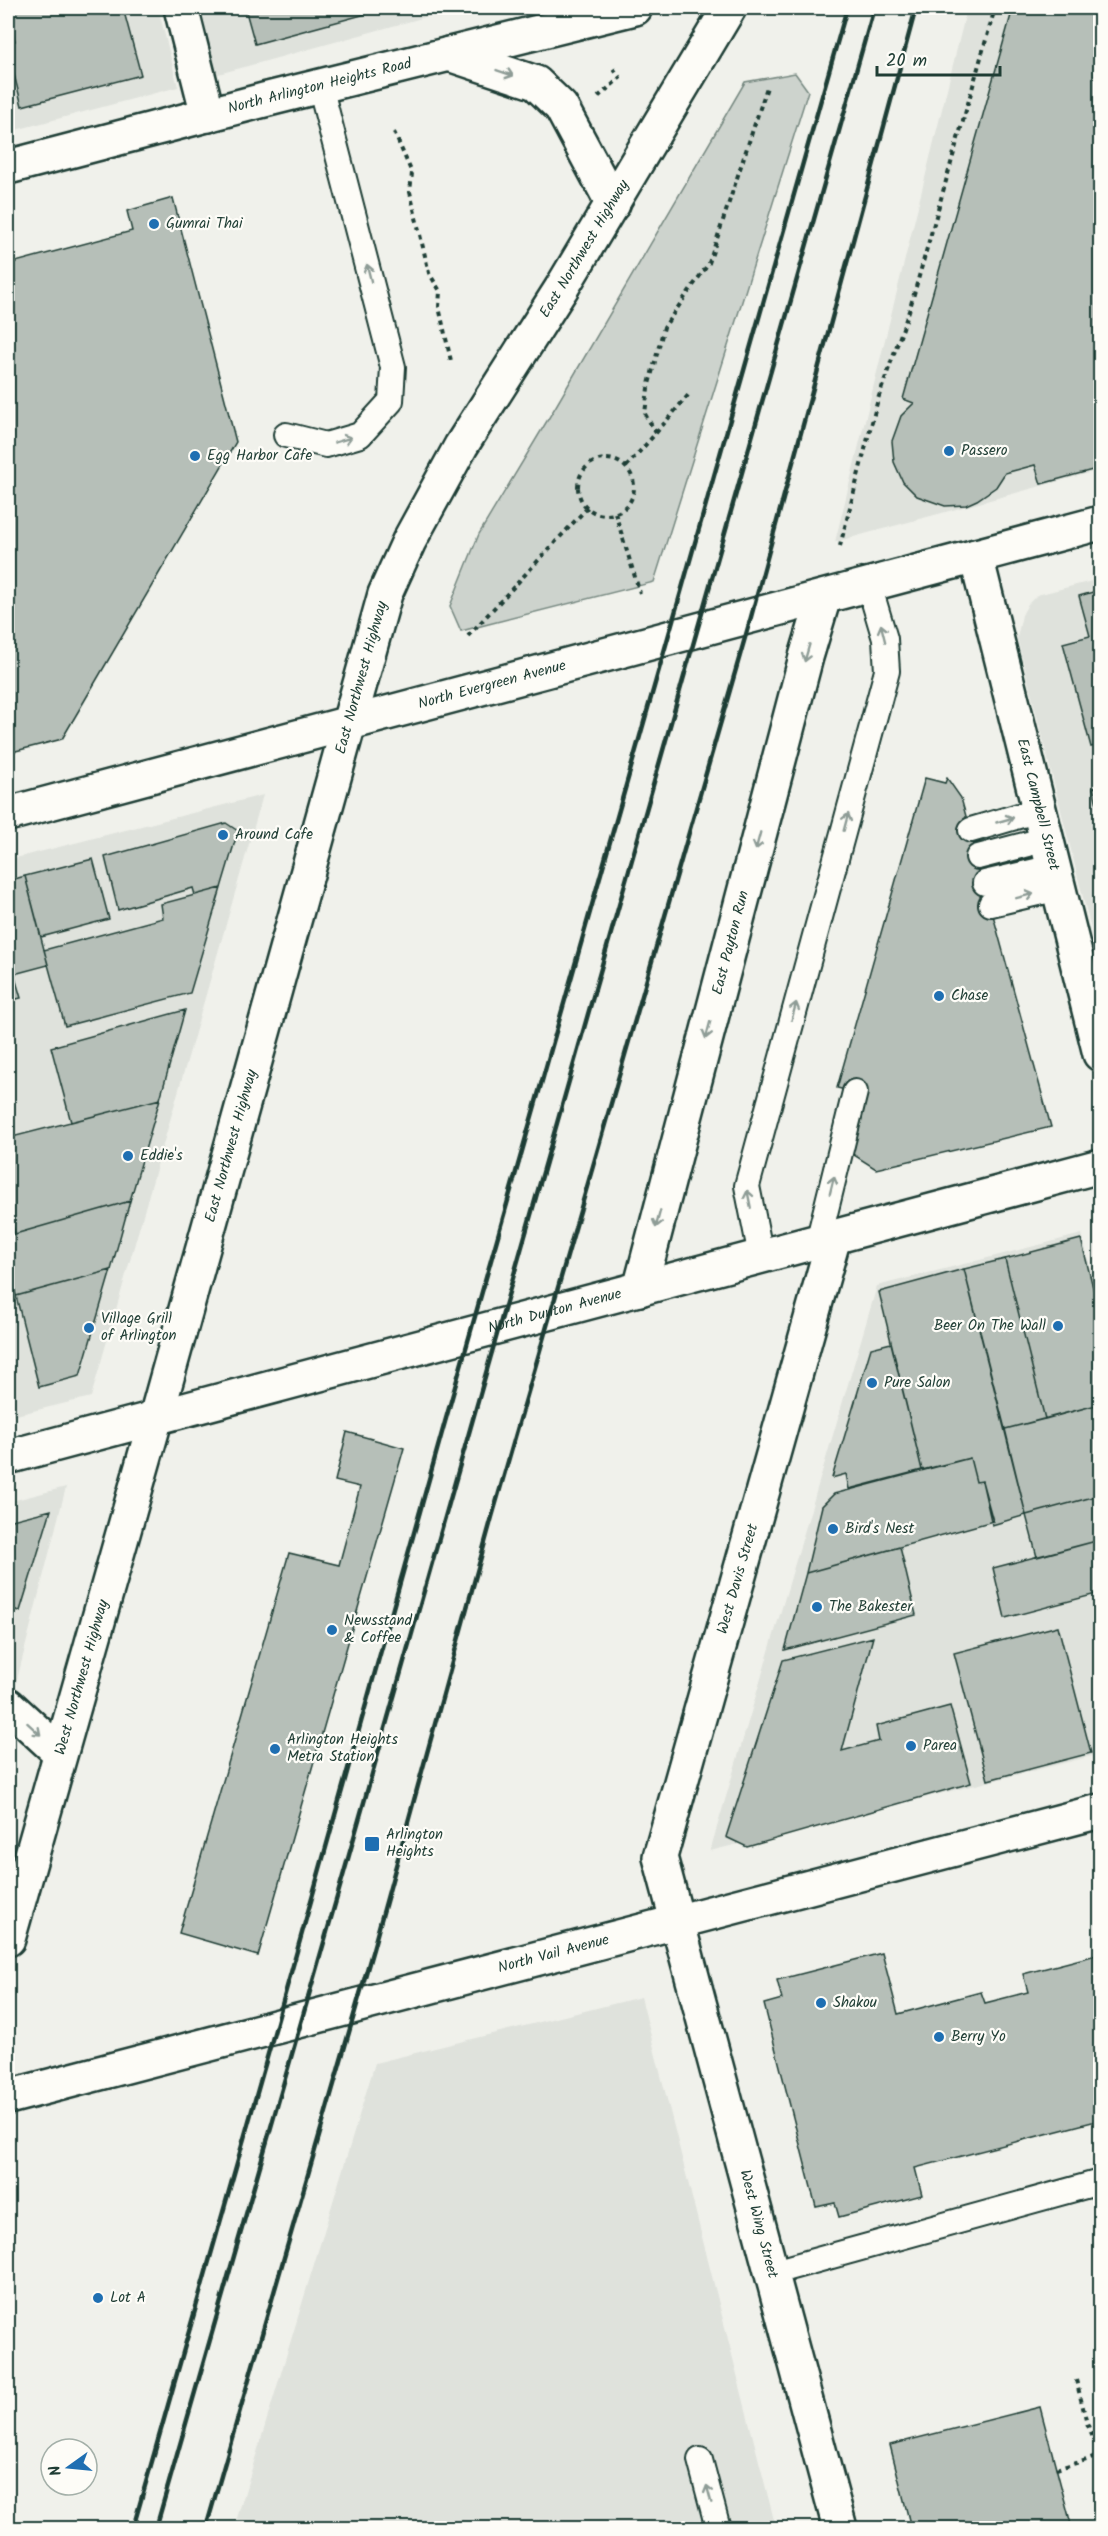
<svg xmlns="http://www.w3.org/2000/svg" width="1108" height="2536" font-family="Kalam,sans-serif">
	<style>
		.built { fill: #dfe2dc }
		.green { fill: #cdd3cd; stroke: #768880; stroke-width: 1.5 }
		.building { fill: #b6bfb8; stroke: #1f3d34; stroke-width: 1.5 }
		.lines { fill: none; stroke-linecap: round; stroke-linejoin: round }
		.lane-casing { stroke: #1f3d34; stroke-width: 28 }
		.street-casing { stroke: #1f3d34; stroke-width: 38 }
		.secondary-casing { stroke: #1f3d34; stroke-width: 38 }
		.primary-casing { stroke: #1f3d34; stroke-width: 38 }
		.path { stroke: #1f3d34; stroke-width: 4; stroke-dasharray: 4.5 4.5; stroke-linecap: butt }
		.lane { stroke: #fdfcf7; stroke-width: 24 }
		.street { stroke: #fdfcf7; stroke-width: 33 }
		.secondary { stroke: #fdfcf7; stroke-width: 33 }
		.primary { stroke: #fdfcf7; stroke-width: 33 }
		.rail { stroke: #1f3d34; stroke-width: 4.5 }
		.oneway { stroke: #8e9c96 }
		.poi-dot { fill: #1f6fb2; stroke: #fdfcf7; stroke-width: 2 }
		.labels { text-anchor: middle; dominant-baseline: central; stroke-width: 4.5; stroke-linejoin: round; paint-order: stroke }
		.street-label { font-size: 15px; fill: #1f3d34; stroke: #fdfcf7 }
		.poi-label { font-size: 15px; fill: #1f3d34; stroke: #fdfcf7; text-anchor: start }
	</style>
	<rect width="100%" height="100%" fill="#f0f1eb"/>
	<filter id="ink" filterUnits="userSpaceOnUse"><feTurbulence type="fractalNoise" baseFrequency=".0167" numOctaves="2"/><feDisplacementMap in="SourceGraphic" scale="12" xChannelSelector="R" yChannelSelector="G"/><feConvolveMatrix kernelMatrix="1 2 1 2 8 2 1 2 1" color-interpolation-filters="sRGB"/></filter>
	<g filter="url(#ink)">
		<path class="built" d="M8,8H158L178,87L8,132Z
			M199,8H458L215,75Z
			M967,8H1100V470L835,542Z
			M1100,579V964L1017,638L1022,615L1028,604L1037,595Z
			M263,795L91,1397L8,1417V860Z
			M1082,1234L1100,1308V1754L710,1851L877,1286Z
			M66,1487L8,1715V1502Z
			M641,1997L776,2528H234L375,2063Z"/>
		<path class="green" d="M795,73L808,91L654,582L461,631L450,606L479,534L556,406L745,82Z"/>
		<path class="building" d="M8,8H123L141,75L22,106L8,51V43L15,41Z
			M245,8H376L377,11L255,44Z
			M1013,8H1100V171L1096,172L1100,187V468L1041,484L1035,465L1005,473L996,487L977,500L966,505L945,506L917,496L903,482L894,462L892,441L901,416L914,403L903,399Z
			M173,198L236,442L62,739L8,753V264L132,231L127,211Z
			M1100,590V745L1091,747L1063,643L1090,636L1079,596Z
			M925,778L945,783L947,778L961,798L1051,1127L876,1169L846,1150L863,1094L837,1088Z
			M1100,786V816L1093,788Z
			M226,823L238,831L221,888L195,895L193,888L118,910L105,857Z
			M93,859L109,919L41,937L25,876Z
			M25,876L48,965L14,974L21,998L8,1001V881Z
			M221,888L190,993L65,1026L44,950L163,918L161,904Z
			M185,1010L160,1099L71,1122L51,1047Z
			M160,1099L130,1201L15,1234L8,1204V1138Z
			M130,1201L111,1270L16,1296L8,1260V1236Z
			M1081,1239L1100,1316V1404L1045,1419L1005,1259Z
			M1005,1259L1045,1419L1005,1429L964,1269Z
			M964,1269L1026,1515L992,1525L982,1481L976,1482L970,1458L922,1470L879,1292Z
			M111,1270L80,1376L39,1387L16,1296Z
			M891,1343L922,1470L849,1489L846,1474L832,1478L871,1348Z
			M1100,1404V1495L1026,1515L1005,1429Z
			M347,1432L404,1448L258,1956L179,1933L289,1553L339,1565L360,1487L335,1481Z
			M970,1458L976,1482L982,1481L993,1521L806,1573L822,1506L834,1494Z
			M1100,1495V1540L1037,1557L1026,1515Z
			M51,1510L20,1611L8,1608V1521Z
			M1100,1540V1593L1005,1618L993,1568Z
			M900,1547L916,1615L785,1650L806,1573Z
			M1058,1626L1091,1753L988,1780L954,1653Z
			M1100,1632V1655L1095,1634Z
			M873,1637L842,1751L879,1741L876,1726L950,1706L971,1783L747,1847L726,1837L783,1660Z
			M882,1953L898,2014L981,1992L985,2003L1028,1992L1023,1974L1100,1954V2120L915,2168L922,2195L839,2217L835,2203L816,2207L764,2004L782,1999L777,1980Z
			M1040,2407L1072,2528H911L890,2445Z"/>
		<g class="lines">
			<defs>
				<path id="lane" d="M286,435L326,445L360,435L391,401L393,367L320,86
					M971,830L1039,810
					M978,857L1047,839
					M985,883L1053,867
					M991,904L1059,888
					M818,1242L855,1092
					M761,1256L747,1186L887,671L885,639L869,585
					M770,2273L1100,2182
					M700,2460L718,2528"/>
				<g id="street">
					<path d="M181,8L208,115"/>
					<path id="s1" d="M834,1237L660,1857L840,2528"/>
					<path id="s2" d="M640,1289L806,657L824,597"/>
					<path d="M8,1705L60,1753"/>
					<path id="s3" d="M8,2097L1100,1811"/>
				</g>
				<g id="secondary">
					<path id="s4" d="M8,167L264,100L635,8"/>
					<path id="s5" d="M976,556L1100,1054"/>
					<path id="s6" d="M8,814L1100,523"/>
					<path id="s7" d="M8,1457L1100,1166"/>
				</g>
				<g id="primary">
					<path d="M449,54L536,83L561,107L613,204"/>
					<path id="s8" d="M8,1939L156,1417L385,594L409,541L461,446L561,289L729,8"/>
				</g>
			</defs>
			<use href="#lane" class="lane-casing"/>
			<use href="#street" class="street-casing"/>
			<use href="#secondary" class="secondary-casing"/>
			<use href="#primary" class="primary-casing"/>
			<path class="path" d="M598,97L620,78L613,68
				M394,132L412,173L410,192L429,273L440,291L439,307L451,361
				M656,433L690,393
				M578 487a28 28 0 1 1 56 0a28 28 0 1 1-56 0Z
				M626,467L656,433L645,414L648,388L664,327L709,263L767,87
				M615,513L640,593
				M840,546L878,399L910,308L995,8
				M468,636L588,507
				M1076,2380L1087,2423L1100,2455
				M1056,2469L1100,2456"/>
			<use href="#lane" class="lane"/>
			<use href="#street" class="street"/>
			<use href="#secondary" class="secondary"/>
			<use href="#primary" class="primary"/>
			<path class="rail" d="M133,2528L276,2026L443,1429L847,8
				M156,2528C399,1689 632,847 874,8
				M206,2528L373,1949L492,1517L751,617L916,8"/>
		</g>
		<defs><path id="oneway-shaft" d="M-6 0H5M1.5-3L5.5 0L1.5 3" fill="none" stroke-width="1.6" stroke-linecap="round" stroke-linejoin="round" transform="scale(1.5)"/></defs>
		<g class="oneway">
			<use href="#oneway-shaft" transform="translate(505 73) rotate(19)"/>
			<use href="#oneway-shaft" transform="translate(369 273) rotate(-104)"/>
			<use href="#oneway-shaft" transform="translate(343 440) rotate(-17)"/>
			<use href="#oneway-shaft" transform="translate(883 633) rotate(-104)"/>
			<use href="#oneway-shaft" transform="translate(807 653) rotate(106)"/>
			<use href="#oneway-shaft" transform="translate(1005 820) rotate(-16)"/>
			<use href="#oneway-shaft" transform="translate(846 822) rotate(-75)"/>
			<use href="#oneway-shaft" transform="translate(758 841) rotate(105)"/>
			<use href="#oneway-shaft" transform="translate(1025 896) rotate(-14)"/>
			<use href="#oneway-shaft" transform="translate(794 1011) rotate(-75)"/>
			<use href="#oneway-shaft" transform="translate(708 1030) rotate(105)"/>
			<use href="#oneway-shaft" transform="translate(832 1185) rotate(-76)"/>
			<use href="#oneway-shaft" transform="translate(749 1199) rotate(-101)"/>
			<use href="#oneway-shaft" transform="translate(658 1219) rotate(105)"/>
			<use href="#oneway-shaft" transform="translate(34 1729) rotate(42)"/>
			<use href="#oneway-shaft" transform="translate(709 2494) rotate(-105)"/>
		</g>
	</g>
	<g class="poi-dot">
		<circle cx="154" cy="224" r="6"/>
		<circle cx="949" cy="451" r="6"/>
		<circle cx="195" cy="456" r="6"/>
		<circle cx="223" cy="835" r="6"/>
		<circle cx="939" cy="996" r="6"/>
		<circle cx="128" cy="1156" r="6"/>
		<circle cx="1058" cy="1326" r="6"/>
		<circle cx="89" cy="1328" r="6"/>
		<circle cx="872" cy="1383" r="6"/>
		<circle cx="833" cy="1529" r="6"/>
		<circle cx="817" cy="1607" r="6"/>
		<circle cx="332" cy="1630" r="6"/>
		<circle cx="911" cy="1746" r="6"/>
		<circle cx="275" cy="1749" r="6"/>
		<rect x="364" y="1836" width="16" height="16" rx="3"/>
		<circle cx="821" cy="2003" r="6"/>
		<circle cx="939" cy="2037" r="6"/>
		<circle cx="98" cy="2298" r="6"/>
	</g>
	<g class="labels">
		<g class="street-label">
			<text stroke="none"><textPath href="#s4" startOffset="322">North Arlington Heights Road</textPath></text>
			<text stroke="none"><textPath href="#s8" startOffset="1796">East Northwest Highway</textPath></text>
			<text stroke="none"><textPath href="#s8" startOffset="1310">East Northwest Highway</textPath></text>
			<text stroke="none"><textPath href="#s6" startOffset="501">North Evergreen Avenue</textPath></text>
			<text stroke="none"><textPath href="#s5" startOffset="256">East Campbell Street</textPath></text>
			<text stroke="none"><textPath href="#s2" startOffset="358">East Payton Run</textPath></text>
			<text stroke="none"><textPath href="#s8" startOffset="824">East Northwest Highway</textPath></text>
			<text stroke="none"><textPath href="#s7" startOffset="566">North Dunton Avenue</textPath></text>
			<text transform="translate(738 1579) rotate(-74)">West Davis Street</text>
			<text stroke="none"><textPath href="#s8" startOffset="272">West Northwest Highway</textPath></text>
			<text stroke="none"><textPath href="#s3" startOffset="564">North Vail Avenue</textPath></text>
			<text stroke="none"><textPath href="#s1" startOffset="1024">West Wing Street</textPath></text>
		</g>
		<g class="poi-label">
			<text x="166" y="224">Gumrai Thai</text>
			<text x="961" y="451">Passero</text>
			<text x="207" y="456">Egg Harbor Cafe</text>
			<text x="235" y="835">Around Cafe</text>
			<text x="951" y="996">Chase</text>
			<text x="140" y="1156">Eddie's</text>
			<text x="101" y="1319">Village Grill<tspan x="101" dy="17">of Arlington</tspan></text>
			<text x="1046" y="1326" text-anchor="end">Beer On The Wall</text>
			<text x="884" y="1383">Pure Salon</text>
			<text x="845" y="1529">Bird's Nest</text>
			<text x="829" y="1607">The Bakester</text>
			<text x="344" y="1621">Newsstand<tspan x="344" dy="17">&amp; Coffee</tspan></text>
			<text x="287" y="1740">Arlington Heights<tspan x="287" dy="17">Metra Station</tspan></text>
			<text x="923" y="1746">Parea</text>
			<text x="386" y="1835">Arlington<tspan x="386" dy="17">Heights</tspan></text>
			<text x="833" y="2003">Shakou</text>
			<text x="951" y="2037">Berry Yo</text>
			<text x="110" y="2298">Lot A</text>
		</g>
	</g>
	<rect width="1108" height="2536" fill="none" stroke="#fdfcf7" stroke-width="30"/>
	<rect x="15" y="15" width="1078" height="2506" fill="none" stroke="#1f3d34" stroke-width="2" filter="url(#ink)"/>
	<g transform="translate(69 2467) rotate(255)"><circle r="28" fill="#fdfcf7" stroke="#a4b0a9" stroke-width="1.5"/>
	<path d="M0-4.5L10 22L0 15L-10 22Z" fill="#1f6fb2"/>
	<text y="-9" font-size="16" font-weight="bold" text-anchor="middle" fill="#1f3d34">N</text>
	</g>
	<path d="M877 66v9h123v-9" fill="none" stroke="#1f3d34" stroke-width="3"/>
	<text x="886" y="66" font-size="18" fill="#1f3d34" stroke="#fdfcf7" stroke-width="4.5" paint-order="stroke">20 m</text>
</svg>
